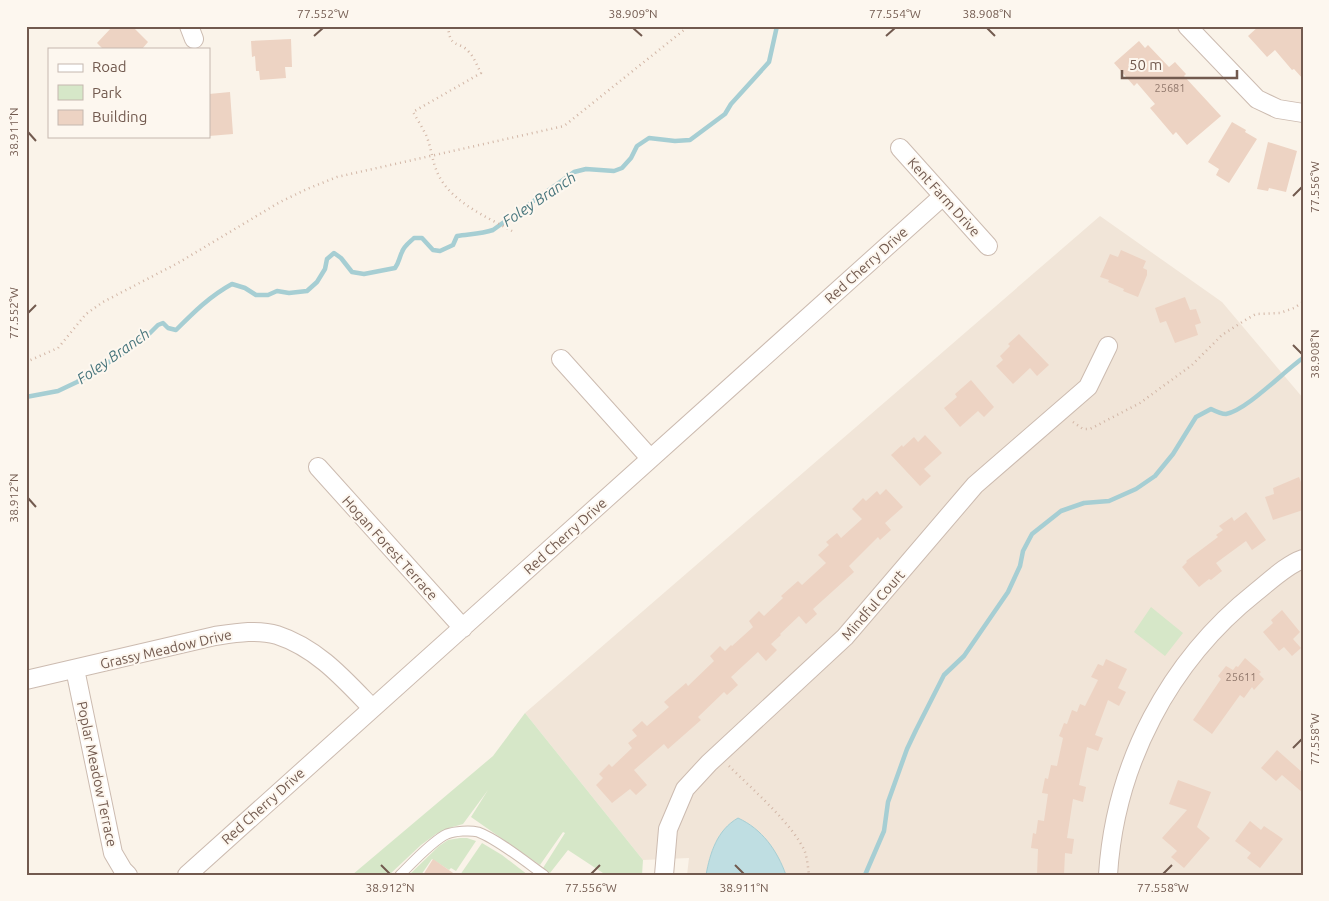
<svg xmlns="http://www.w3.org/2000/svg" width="1329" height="901" font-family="Ubuntu,sans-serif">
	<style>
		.residential { fill: #f1e5d8 }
		.green { fill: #d6e7c8 }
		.water { fill: #bfdee2; stroke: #a6ced3 }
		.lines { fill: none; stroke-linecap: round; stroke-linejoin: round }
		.stream { stroke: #a6ced3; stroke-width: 4.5 }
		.building { fill: #edd3c3 }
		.lane-casing { stroke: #ccbbb0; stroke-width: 11 }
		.street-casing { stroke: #ccbbb0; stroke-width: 20 }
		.path { stroke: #d2b6a6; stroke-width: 2.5; stroke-dasharray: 1 4; stroke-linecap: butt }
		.lane { stroke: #fff; stroke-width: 9 }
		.street { stroke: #fff; stroke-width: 18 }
		.ticks { fill: none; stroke: #725a4f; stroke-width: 2 }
		.labels { text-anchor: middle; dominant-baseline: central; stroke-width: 4; stroke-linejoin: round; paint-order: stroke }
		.number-label { font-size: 11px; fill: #91786c }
		.street-label { font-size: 14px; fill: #725a4f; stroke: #fdf7ef }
		.water-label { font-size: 15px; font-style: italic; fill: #47757c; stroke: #fdf7ef }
		.neatline { fill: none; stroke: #725a4f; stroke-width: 2 }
		.ticks-label { font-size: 12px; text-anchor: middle; fill: #725a4f }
	</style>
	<rect width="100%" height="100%" fill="#faf3e9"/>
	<path class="residential" d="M1100,216L1222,302L1303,398V875H687L689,858L643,860L525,713Z"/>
	<path class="green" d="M1151,607L1183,633L1165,656L1134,632Z
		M525,713L643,860L642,875H606L568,850L550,873L543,868L565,833L563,832L540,865L471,817L488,790L463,824L449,828L436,834L421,845L389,875H352L493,756Z
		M460,838H467L476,841L456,871L451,868L449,870L432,859L421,875H409L439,846L448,840Z
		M482,843L502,855L528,875H460Z"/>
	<path class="water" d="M738,818C762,829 777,850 786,875H706C710,853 717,830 738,818Z"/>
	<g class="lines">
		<path class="stream" d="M26,397L58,391L77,382L125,352L148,335L158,325L163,323L168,328L176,330C194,312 210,296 232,284L245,288L256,295H268L277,291L289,293L307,291L317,282L325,269L327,259L334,253L341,258L352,272L364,274L395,268C399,263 399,258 402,252C404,246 410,242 414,238H422L433,250L440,251L453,245L457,236C469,234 481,234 493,230L574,172L586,169L614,171L622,168L631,158L637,146L649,138L675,141L690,140L725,114L731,104L769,62L777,26
			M865,875L884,831L888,802L907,749L916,730L944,675L964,656L1008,592L1020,566L1023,551L1032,534L1061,511L1084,503L1109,501L1136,489L1155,476L1173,454L1196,417L1211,409C1215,411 1221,414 1226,414C1247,410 1284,371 1303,358"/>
	</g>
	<path class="building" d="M113,26H132L148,42L142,49H103L97,43Z
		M1259,26H1303V79L1294,69L1292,70L1275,50L1267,57L1248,36Z
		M291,39L292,67H285L286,78L260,80L259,71H256L255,56L252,57L251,41Z
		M1139,41L1145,48L1148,45L1169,67L1175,62L1186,74L1184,76L1221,116L1187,145L1176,132L1173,135L1150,108L1155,104L1137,83L1134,86L1114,63Z
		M230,92L233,134L209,136V94Z
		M1232,122L1246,130L1245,132L1257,139L1229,183L1216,175L1219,169L1208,162Z
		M1268,142L1297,151L1286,192L1269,188L1268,191L1257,189Z
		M1121,250L1146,261L1143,268L1147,270V275L1138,297L1123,291L1124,289L1108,282L1109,280L1100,277L1110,254L1118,257Z
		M1185,297L1190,310L1196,309L1201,323L1195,325L1198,335L1175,343L1166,321L1160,323L1155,308Z
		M1019,334L1049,365L1037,376L1030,368L1013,384L996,366L1003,360L1000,356L1010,346L1008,344Z
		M971,380L994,407L984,417L978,411L960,427L944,408L957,397L955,394Z
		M925,435L942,453L924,469L931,476L920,486L891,455L902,445L903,447L914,437L918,442Z
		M1299,477L1303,487V510L1273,520L1265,497L1274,494L1273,488Z
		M886,489L903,507L885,523L891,530L880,540L878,537L849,566L854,572L813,609L817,614L806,624L799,616L780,634L781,635L771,644L777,650L766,661L758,652L731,677L738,685L727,695L724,692L698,717L701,720L668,749L664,744L634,770L647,785L636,795L630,789L612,803L596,785L603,778L599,774L609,764L612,767L632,748L628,743L637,736L632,730L642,721L647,726L669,707L664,702L686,683L688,686L714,661L710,656L720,646L725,651L731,645L732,646L753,627L749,621L759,611L764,616L783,598L781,596L798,581L802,585L826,563L818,555L829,545L826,542L837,533L841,538L862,519L852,509L863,498L866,501L877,491L880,495Z
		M1246,512L1266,540L1252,550L1246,541L1216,563L1222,571L1211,580L1209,579L1199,587L1182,567L1187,562L1186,561L1218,537L1216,535L1223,530L1219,526L1232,517L1234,521Z
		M1282,610L1300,632L1293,639L1301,648L1292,656L1284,647L1279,651L1263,632L1273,623L1271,620Z
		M1245,658L1261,672L1259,674L1264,679L1254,690L1252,687L1244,698L1240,695L1212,734L1193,720L1221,679L1218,676L1226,666L1233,670L1236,666L1238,667Z
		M1106,659L1127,669L1118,688L1126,692L1119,706L1108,700L1095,735L1103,738L1098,751L1087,747L1079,785L1086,787L1083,802L1073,799L1067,838L1074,839L1072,854L1065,853L1064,875H1037L1038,849L1031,848L1033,833L1036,834L1038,820L1044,821L1048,794L1042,793L1045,778L1048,779L1051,765L1057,766L1063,738L1059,736L1064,723L1067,724L1072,710L1077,712L1080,704L1085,706L1098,680L1091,677L1098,664L1103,666Z
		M1277,750L1303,773V793L1282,775L1276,781L1261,768Z
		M1178,780L1211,792L1197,827L1210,838L1184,868L1171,857L1177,851L1162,838L1187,810L1169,804Z
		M1250,821L1261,830L1264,826L1283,839L1260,868L1247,858L1251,853L1235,841Z
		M433,859L456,875H423Z"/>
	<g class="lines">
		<defs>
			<path id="lane" d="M400,875C411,864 433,840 447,834C455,831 470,830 478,832C497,839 526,862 544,875"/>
			<path id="street" d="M189,26L194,39
				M1187,26L1257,99L1278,109L1303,113
				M900,148L988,246
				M561,359L650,458
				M318,467L463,628
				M75,669L113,853L123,870L128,875
				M26,680L215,636C235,633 258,629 277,635C317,648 344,679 372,708
				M187,875L943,196
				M664,875L668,829L685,789L709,763L845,637L975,485L1088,387L1108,346
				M1108,875C1115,764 1169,661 1256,592C1270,581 1286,565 1303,559"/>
		</defs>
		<use href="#lane" class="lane-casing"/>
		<use href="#street" class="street-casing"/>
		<path class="path" d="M448,26C450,50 459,40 469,52C474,57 477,66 481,73L413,112C417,119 422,127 426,135C432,149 432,163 439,176C453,203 487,217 512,231
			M26,362L58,348L86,314L103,302L178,263L280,202L307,189L337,177L564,126L689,26
			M1073,422L1083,429H1090L1140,403L1192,365L1222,335L1247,319L1256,314L1280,313L1294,308L1303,302
			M729,766C750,787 794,825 805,852C807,858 808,867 809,875"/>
		<use href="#lane" class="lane"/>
		<use href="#street" class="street"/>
	</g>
	<path class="ticks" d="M633,28L642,36M987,28L995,36M314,36L323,28M886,36L895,28M28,132L36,141M1293,196L1302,187M28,313L36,305M1293,345L1302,354M28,498L36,507M1293,748L1302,739M381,865L390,874M735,865L744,874M591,874L600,865M1163,874L1172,865"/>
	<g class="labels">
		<g class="number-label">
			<text x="1170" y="88">25681</text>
			<text x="1241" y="677">25611</text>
		</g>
		<g class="street-label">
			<text transform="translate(944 197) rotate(48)">Kent Farm Drive</text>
			<text transform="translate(866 265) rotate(-42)">Red Cherry Drive</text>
			<text transform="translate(565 536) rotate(-42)">Red Cherry Drive</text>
			<text transform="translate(390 548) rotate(48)">Hogan Forest Terrace</text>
			<text transform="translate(873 605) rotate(-49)">Mindful Court</text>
			<text transform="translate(166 649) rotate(-13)">Grassy Meadow Drive</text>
			<text transform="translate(97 774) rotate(78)">Poplar Meadow Terrace</text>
			<text transform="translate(263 806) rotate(-42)">Red Cherry Drive</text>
		</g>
		<g class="water-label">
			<text transform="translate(539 199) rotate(-34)">Foley Branch</text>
			<text transform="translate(113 356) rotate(-35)">Foley Branch</text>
		</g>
	</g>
	<rect width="1329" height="901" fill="none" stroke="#fdf7ef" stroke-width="55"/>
	<rect x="48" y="48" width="162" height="90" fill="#fdf7ef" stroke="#c5b8af"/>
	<rect x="58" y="64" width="25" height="8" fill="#ffffff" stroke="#c5b8af"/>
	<text x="92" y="72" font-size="15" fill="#725a4f">Road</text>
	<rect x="58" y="85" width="25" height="15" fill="#d6e7c8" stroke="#c5b8af"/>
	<text x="92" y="98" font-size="15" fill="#725a4f">Park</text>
	<rect x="58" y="110" width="25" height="15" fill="#edd3c3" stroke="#c5b8af"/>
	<text x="92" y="122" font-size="15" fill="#725a4f">Building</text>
	<path d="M1122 70v8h115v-8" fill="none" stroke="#725a4f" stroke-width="2.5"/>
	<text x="1129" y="70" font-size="15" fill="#725a4f" stroke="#fdf7ef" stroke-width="4" paint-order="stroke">50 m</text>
	<rect x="28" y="28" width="1274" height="846" class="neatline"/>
	<g class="ticks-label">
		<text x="323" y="18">77.552°W</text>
		<text x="633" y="18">38.909°N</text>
		<text x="895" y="18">77.554°W</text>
		<text x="987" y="18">38.908°N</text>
		<text transform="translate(14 132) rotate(-90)" y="4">38.911°N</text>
		<text transform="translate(1315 187) rotate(-90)" y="4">77.556°W</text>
		<text transform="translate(14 313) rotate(-90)" y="4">77.552°W</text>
		<text transform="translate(1315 354) rotate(-90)" y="4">38.908°N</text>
		<text transform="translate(14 498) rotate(-90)" y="4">38.912°N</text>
		<text transform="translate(1315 739) rotate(-90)" y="4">77.558°W</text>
		<text x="390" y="892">38.912°N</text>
		<text x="591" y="892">77.556°W</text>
		<text x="744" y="892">38.911°N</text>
		<text x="1163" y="892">77.558°W</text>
	</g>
</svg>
